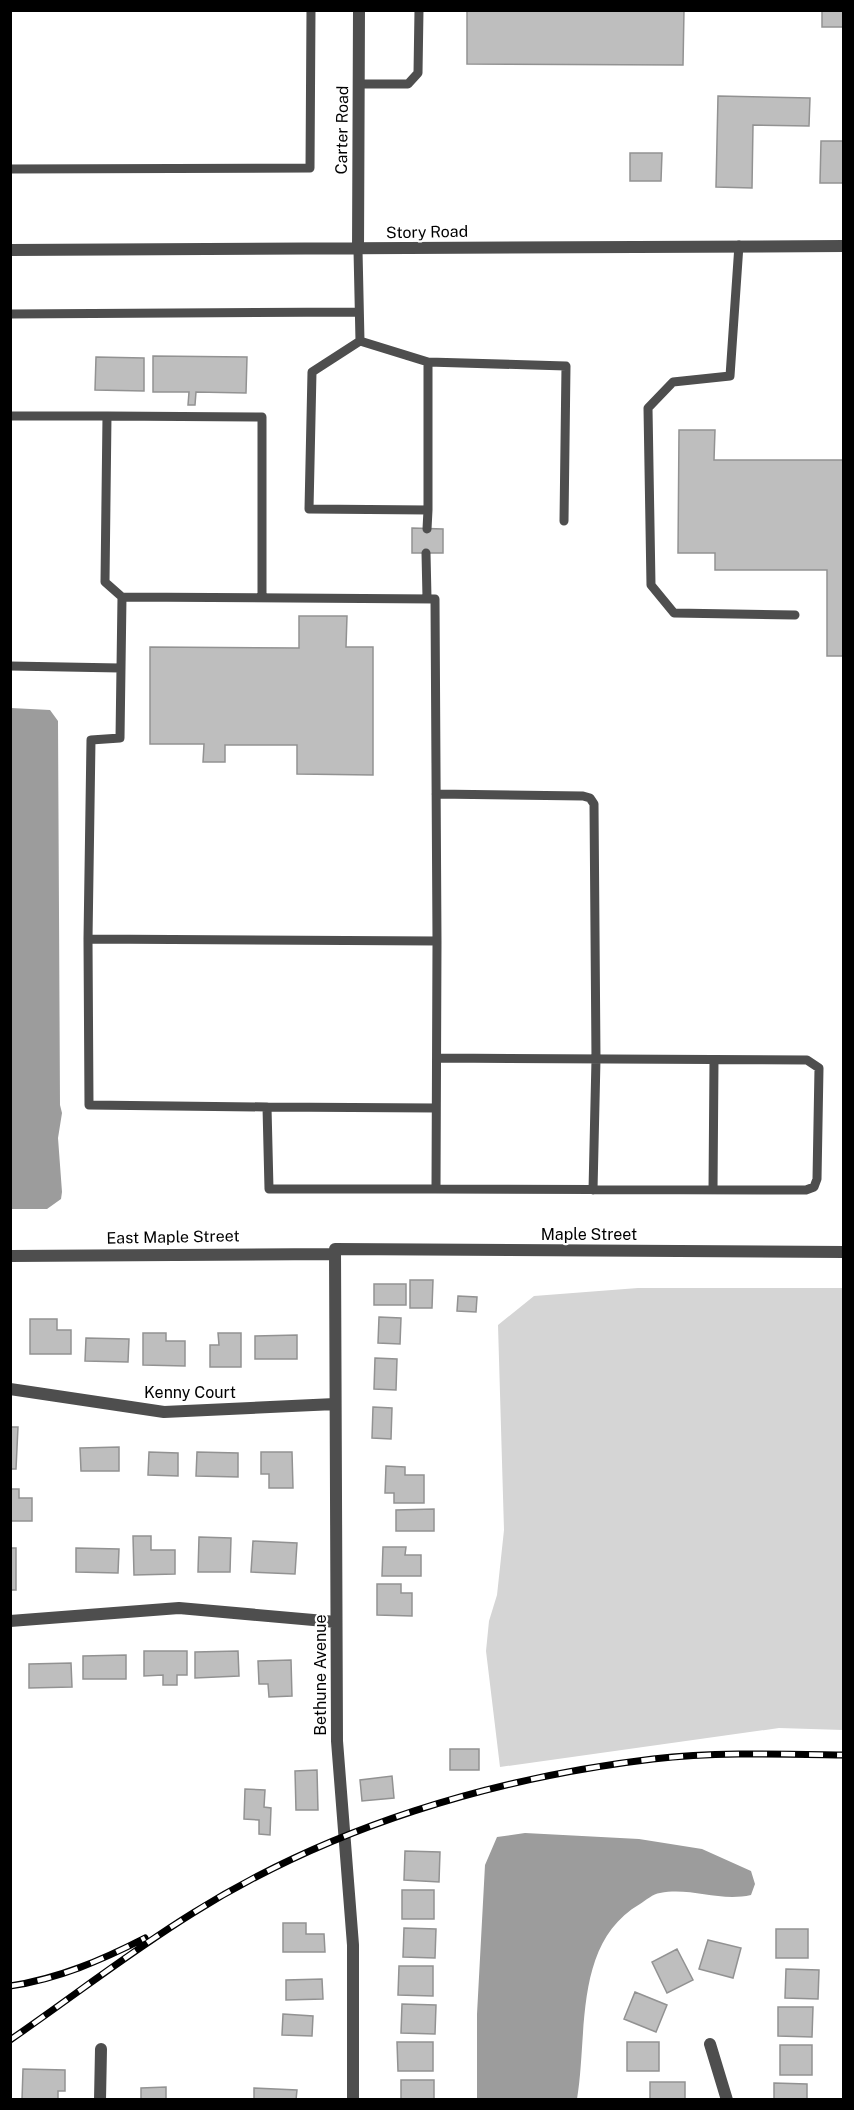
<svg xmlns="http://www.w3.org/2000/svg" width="854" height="2110" font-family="'Public Sans',sans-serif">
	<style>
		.green { fill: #d5d5d5 }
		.water { fill: #9c9c9c }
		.building { fill: #bebebe; stroke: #929292; stroke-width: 1.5 }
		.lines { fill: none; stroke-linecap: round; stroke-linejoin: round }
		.service { stroke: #4e4e4e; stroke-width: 9 }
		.minor { stroke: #4e4e4e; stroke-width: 12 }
		.tertiary { stroke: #4e4e4e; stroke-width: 12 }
		.rail-casing { stroke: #000; stroke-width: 7 }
		.rail { stroke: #fff; stroke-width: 4.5; stroke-dasharray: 14; stroke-linecap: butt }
		.labels { text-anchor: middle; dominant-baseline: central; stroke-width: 4.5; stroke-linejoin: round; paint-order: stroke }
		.street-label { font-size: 16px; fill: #000; stroke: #fff }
	</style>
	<rect width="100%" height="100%" fill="#fff"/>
	<path class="green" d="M638,1288H843V1730L779,1728L500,1767L486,1651L489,1621L497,1595L504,1530L498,1325L534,1296Z"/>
	<path class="water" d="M11,708L50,710L58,721L60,1105L62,1113L58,1138L62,1192L61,1199L47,1209H11Z
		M525,1833L639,1839L702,1849L751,1871L755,1884L751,1895C719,1902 691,1887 660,1893C653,1894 646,1900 640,1904C573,1943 588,2034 577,2099H477V2014L485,1865L497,1837Z"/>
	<path class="building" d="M467,10H684L683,65L467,64Z
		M822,10H844V27H822Z
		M718,96L810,98L809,126L753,125L752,188L716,187Z
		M821,141H844V183H820Z
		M630,153H662L661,181H630Z
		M153,356L247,357L246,393L196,392L195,405H188L189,392H153Z
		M96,357L144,358V391L95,390Z
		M679,430H715L714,460H844V656H827V570H715V553H678Z
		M412,528L443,529V553H412Z
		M299,616H347L346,647H373V775L297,774V745H225V762H203L204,744H150V647L299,648Z
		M410,1280H433L432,1308H410Z
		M374,1284H406V1305H374Z
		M458,1296L477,1297L476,1312L457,1311Z
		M379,1317L401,1318L400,1344L378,1343Z
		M30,1319H57V1330H71V1354H30Z
		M143,1333H166V1341H185V1366L143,1365Z
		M218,1333H241V1367H210V1345H219Z
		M297,1335V1359H255V1336Z
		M86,1338L129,1339L128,1362L85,1361Z
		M375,1358L397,1359L396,1390L374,1389Z
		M373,1407L392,1408L391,1439L372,1438Z
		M10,1427H18L16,1469H10Z
		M119,1447V1471H81L80,1448Z
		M149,1452L178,1453V1476L148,1475Z
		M197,1452L238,1453V1477L196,1476Z
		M261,1452H292L293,1488H269V1474H261Z
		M386,1466L405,1467V1475H424V1503H394V1493H385Z
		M10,1489H19V1498H32V1521H10Z
		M434,1509V1531H396V1510Z
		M133,1536H151V1550H175V1574L134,1575Z
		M199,1537L231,1538L230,1572H198Z
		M253,1541L297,1543L295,1574L251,1572Z
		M383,1547H406L405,1555H421V1576H382Z
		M10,1548H16V1590H10Z
		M76,1548L119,1549L118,1573L76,1572Z
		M377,1584H401V1593H412V1616L377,1615Z
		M144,1651H187V1675H177V1685H163V1675L144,1676Z
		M238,1651L239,1676L195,1678V1652Z
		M126,1655V1679H83V1656Z
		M291,1660L292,1696L269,1697L268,1684H259L258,1661Z
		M71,1663L72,1687L29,1688V1664Z
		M450,1749H479V1770H450Z
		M317,1770L318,1810H296L295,1771Z
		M392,1776L394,1798L362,1801L360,1780Z
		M245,1789L265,1790L264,1807L271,1808L270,1835L259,1834V1820L244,1819Z
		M405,1851L440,1852L439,1882L404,1880Z
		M402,1890H434V1919H402Z
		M283,1923H306V1934H324L325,1952H283Z
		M404,1928L436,1929L435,1958L403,1957Z
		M776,1929H808V1958H776Z
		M708,1940L741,1948L733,1978L699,1969Z
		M677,1949L693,1980L667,1993L652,1962Z
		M399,1966H433V1996L398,1995Z
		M786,1969L819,1970L818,1999L785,1998Z
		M322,1979L323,1999L286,2000V1980Z
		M635,1992L667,2005L656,2032L624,2019Z
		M402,2004L436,2005L435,2034L401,2033Z
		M778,2007H813L812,2037L778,2036Z
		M283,2014L313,2016L312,2036L282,2035Z
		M397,2042H433V2071H398Z
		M627,2042H659V2071H627Z
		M780,2045H812V2075H780Z
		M23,2069L65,2070V2091H58V2100H22Z
		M401,2080H434V2100H401Z
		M650,2082H685V2100H650Z
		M774,2083L807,2084V2100H774Z
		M166,2087V2100H141V2088Z
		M254,2088L297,2090L296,2100H254Z"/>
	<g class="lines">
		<path class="service" d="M359,84H408L418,73L419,10
			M10,169L310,168L311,10
			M739,245L730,376L673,382L648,408L651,585L674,613L795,615
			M358,250L360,341
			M10,314L359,312
			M360,341L428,362V510L309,509L312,372Z
			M428,362L566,366L564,521
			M10,416H107L105,582L122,597
			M107,416L262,417V598
			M427,529L428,510
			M426,553L427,598
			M122,597L435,599L437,941L88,939L91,740L120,738Z
			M10,666L120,668
			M436,794L583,796L590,798L594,804L596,1059L593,1190
			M88,939L89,1105L267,1107
			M436,1108L267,1107L269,1189H436L437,941
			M436,1189L806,1190L814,1187L817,1179L819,1068L807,1060L437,1058
			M713,1190L714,1060"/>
		<path class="minor" d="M10,1256L335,1254
			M10,1389L164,1412L335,1404
			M10,1621L179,1608L336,1622
			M710,2044L727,2100
			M100,2100L101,2049
			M353,2100V1945L337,1741L335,1249L844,1252"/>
		<path class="tertiary" d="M10,250L844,246
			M358,250L359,10"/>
		<defs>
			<path id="rail" d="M10,1986C58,1979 102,1960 145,1938
				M10,2040C71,1998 130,1952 193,1913C330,1827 493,1778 653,1759C716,1752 780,1754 844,1755"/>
		</defs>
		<use href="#rail" class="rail-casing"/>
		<use href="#rail" class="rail"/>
	</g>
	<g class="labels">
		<g class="street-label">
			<text transform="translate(342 130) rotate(-89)">Carter Road</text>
			<text transform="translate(427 232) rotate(-1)">Story Road</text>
			<text x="589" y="1234">Maple Street</text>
			<text transform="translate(173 1237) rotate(-1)">East Maple Street</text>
			<text x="190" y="1392">Kenny Court</text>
			<text transform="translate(320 1675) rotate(-90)">Bethune Avenue</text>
		</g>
	</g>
	<rect width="854" height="2110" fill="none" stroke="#000000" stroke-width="24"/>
</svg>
